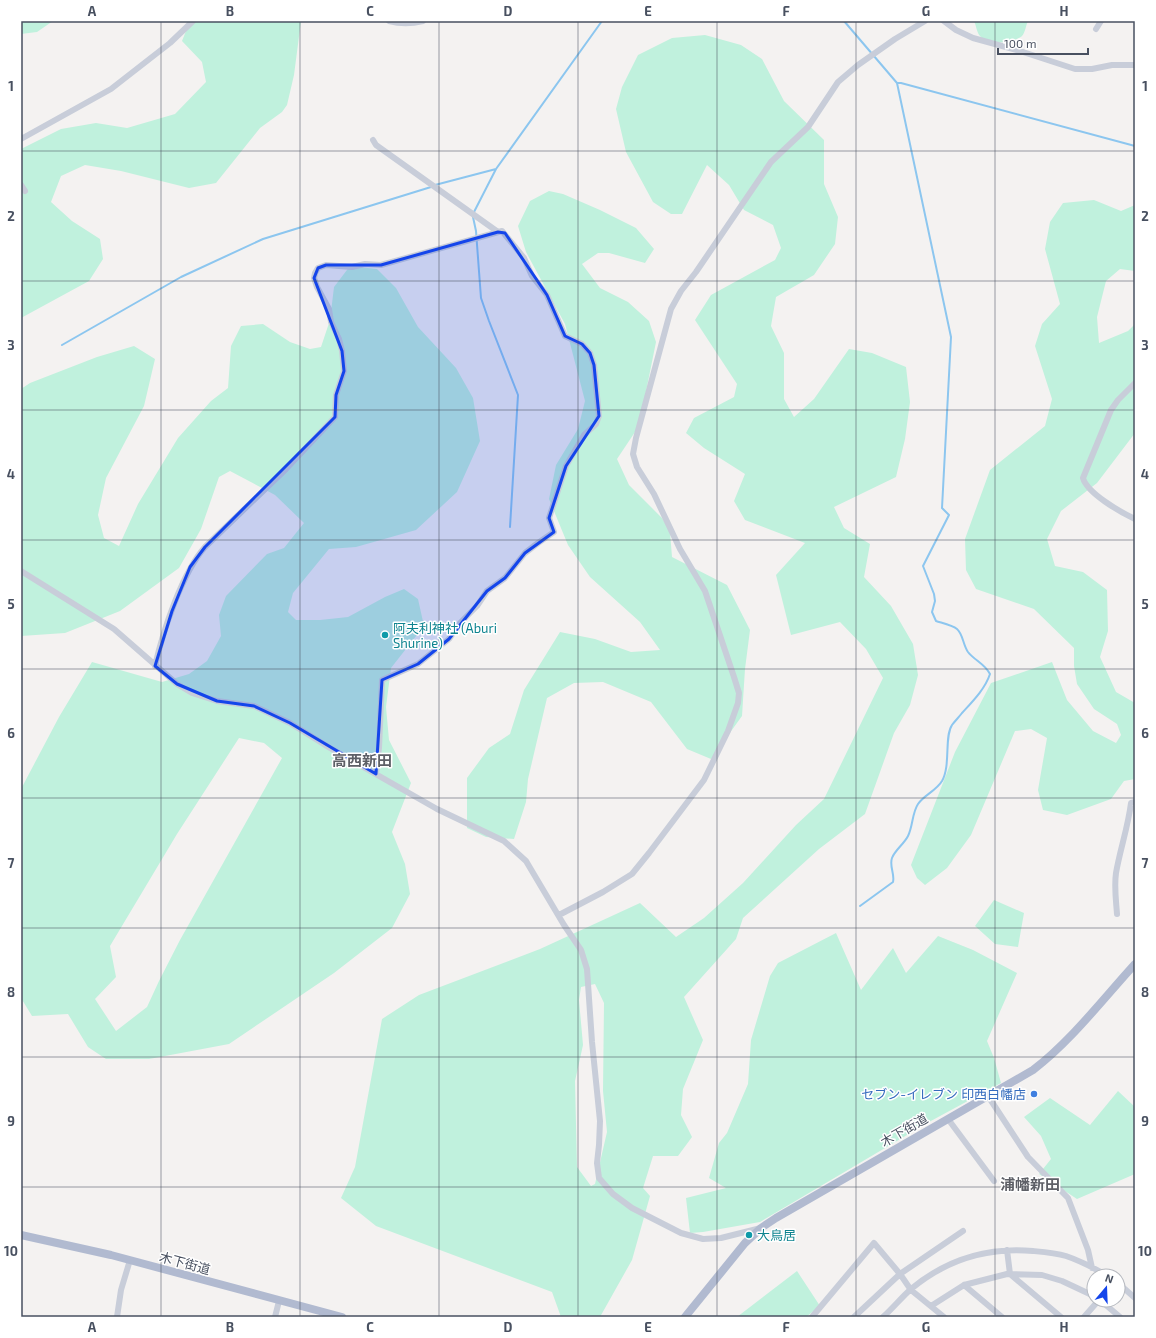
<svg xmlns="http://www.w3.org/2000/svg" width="1156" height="1338" font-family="'Exo 2','Noto Sans JP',sans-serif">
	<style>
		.green { fill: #c0f1dd; fill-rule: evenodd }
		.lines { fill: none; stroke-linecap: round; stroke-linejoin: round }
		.stream { stroke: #8cc6ef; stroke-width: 2 }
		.minor { stroke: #c8cdd9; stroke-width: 6 }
		.major { stroke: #b1bad0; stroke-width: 8 }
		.marked { fill: #1445eb; fill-opacity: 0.2; stroke: #1445eb; stroke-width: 3; stroke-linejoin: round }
		.grid { fill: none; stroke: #485060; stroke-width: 1; stroke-opacity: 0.55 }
		.culture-dot { fill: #0f9aa8; stroke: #fff; stroke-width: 1.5 }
		.shop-dot { fill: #3f7fe0; stroke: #fff; stroke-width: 1.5 }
		.labels { text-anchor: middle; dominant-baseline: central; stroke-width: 3; stroke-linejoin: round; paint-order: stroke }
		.culture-label { font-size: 13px; fill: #0d838f; stroke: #fff; text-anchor: start }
		.shop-label { font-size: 13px; fill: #366cbe; stroke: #fff; text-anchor: end }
		.street-label { font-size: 13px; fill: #485060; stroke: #fff }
		.quarter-label { font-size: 15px; font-weight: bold; fill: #5e6067; stroke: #fff }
		.neatline { fill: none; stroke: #485060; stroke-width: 1.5 }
		.grid-label { font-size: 13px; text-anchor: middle; font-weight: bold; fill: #485060 }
	</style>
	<rect width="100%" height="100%" fill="#f4f2f1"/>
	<path class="green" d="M21,21H53L37,32L21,34Z
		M190,21H301L294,75L287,105L282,112L260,128L216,183L189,188L121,171L85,165L61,176L51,202L72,221L100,239L103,259L89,281L21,318V149L61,129L96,123L127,128L175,114L206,82L202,62L182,41Z
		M974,21H1028C1026,25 1025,33 1022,36C1014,43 987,46 980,36C977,33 976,25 974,21Z
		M705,35L741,45L762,59L784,101L824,140V184L838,217L835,244L814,275L776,297L771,326L784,353V399L794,417L814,399L849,349L872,353L906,367L910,402L905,439L896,477L834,507L844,528L870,544L864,577L891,606L913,644L918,675L910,705L894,733L865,814L819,849L743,918L736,939L684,997L703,1040L683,1089L681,1115L692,1137L678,1156H653L643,1188L650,1196L632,1260L600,1317H561L552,1292L376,1226L341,1198L355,1167L382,1019L419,995L540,949L640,903L676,937L704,918L743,883L796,825L824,799L883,678L866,649L840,622L791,635L776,575L805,543L745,520L734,501L745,474L704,448L686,433L694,418L734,397L737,384L695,320L711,295L775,260L781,248L773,225L744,210L729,185L707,165L682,214H671L653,202L626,152L616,109L622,87L638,55L672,38ZM595,984L604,1003L603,1091L607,1132L595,1184L591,1186L577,1167L575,1081L583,1045L579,1000L581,987Z
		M549,191L563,194L600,210L636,228L654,249L645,263L609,253H598L582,264L600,288L628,302L649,321L656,342L639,426L617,459L629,485L662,518L670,532L672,557L727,585L750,630L745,669L742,716L711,759L687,749L651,702L603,682L574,683L547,698L528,779L526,802L514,839L486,837L467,828V778L489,748L510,734L524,690L560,632L595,639L631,652L660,650L640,622L590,577L568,545L549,499L556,465L578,429L585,401L565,324L526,252L518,226L530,201Z
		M1094,200L1121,211L1135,205V271L1120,269L1106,281L1097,317L1099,343L1128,331L1135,324V433L1097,483L1061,511L1047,539L1055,566L1083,572L1107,590L1108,631L1100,657L1116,692L1135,703V779L1124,781L1111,799L1067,815L1043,810L1038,790L1047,738L1031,729L1015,731L971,835L947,868L925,885L917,878L911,865L955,752L991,683L1052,662L1067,700L1093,731L1116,743L1121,735L1117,724L1094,709L1077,684L1074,666V648L1034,609L976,589L966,570L965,539L990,470L1045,426L1052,399L1035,346L1042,324L1060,304L1045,249L1050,222L1063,203Z
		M350,266L377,269L396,288L418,327L456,368L473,398L480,441L457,492L416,530L356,547L329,549L293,593L288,612L296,620H320L348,617L385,597L404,589L418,599L424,626L391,668L386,707L389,740L411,783L392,832L405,864L410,894L392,928L334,973L229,1044L149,1059H106L88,1047L68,1014L32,1016L21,998V789L59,717L92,662L162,682L189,674L207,661L221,636L219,615L226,596L267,554L284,548L304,523L275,495L230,471L219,477L201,529L179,568L120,611L65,633L21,636V389L30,383L97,357L134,346L155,359L144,406L106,478L98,515L104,538L119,546L138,504L178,438L211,401L228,388L231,346L241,326L263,324L290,342L310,349L321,347L330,320L334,287ZM239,738L264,743L282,758L180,940L159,981L147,1007L116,1031L95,999L116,977L110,946L177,834Z
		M994,900L1024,913L1018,947L995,944L975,926Z
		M836,933L861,990L893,948L906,973L938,936L973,950L1017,973L987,1041L994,1058L1001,1083L929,1122L760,1222L703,1232L690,1233L686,1198L726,1188L709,1178L719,1143L727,1133L748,1084L751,1040L770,976L778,963Z
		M1118,1091L1135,1107V1174L1077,1199L1039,1174L1051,1159L1041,1136L1024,1117L1050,1098L1090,1125Z
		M797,1271L820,1306L806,1317H737Z"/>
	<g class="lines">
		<path class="stream" d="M844,21L897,83L951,337L942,508L949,515L923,566L934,594L935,601L932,612L936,621C942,623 952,625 957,629C963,634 963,645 968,652C974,660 985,664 990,674C985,689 973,701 962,713C959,717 955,721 952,725C944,737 951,765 942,781C936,791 924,795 918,804C912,813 913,826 908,836C904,844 895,850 892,858C889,866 895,874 893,882L860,906
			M897,83H901L1135,146
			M435,185L496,169
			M474,212L496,169L602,21
			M473,217L476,231L481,298L489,321L518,395L510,527
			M62,345L181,277L263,239L431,187"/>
		<path class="minor" d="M389,21C400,24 411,24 423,21
			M944,21L956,30L973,38L1020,51L1075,69H1092L1112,65H1135
			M1096,29L1101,21
			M21,139L111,89L170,43L193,21
			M373,140L376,145L498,232
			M21,185L25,191
			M1135,383L1118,400L1111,410L1083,478C1087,493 1120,512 1135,519
			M21,571L114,629L177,684L192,693L217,701L254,706L290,723L330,748L437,809L504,841L526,861L564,925L581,950L587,969L592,1042L600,1121L599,1145L597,1163L599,1178L613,1194L632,1208L681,1233L703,1239L721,1238L761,1228
			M155,666C163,631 182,573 205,547L286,469L335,417L336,395L344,371L342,351L339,339L331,322L329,309L317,287L314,278L315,273L318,268L326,265L352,267L365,264L381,265L502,231L524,258L532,276L547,295L565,336L582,344L590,353L594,365L599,416L596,424L584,435L566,466L549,518L554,532L538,543L525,553L505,578L487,591L477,606L460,623L449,639L418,664L382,680L379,748L376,774
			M1117,914C1116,900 1114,887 1116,873C1120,850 1128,827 1131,803L1135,802
			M559,915L603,892L632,874L649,853L704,780L728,731L738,703L739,693L734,677L705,591L680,549L654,494L637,467L633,454L636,438L671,309L681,291L696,272L771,162L808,127L838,82L858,65L895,39L925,21
			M988,1096L1028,1157L1068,1198L1088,1250L1092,1268
			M948,1119L994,1181
			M1007,1250L1010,1274L1061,1317
			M1118,1283L1135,1298
			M964,1285L1002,1317
			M1100,1300L1120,1317
			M931,1306L964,1285L1007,1274L1042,1275L1062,1281L1094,1296
			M117,1317L121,1290L130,1260
			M275,1317L279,1301
			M812,1317L874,1243L900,1274L911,1290L944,1317
			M854,1317L900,1274L963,1231
			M883,1317C893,1308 901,1298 911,1289C946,1260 988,1247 1033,1251C1044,1252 1056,1253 1066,1256C1081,1261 1094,1268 1108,1276
			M1084,1317L1099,1300"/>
		<path class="major" d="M21,1235L111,1255L342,1317
			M685,1317L745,1243L761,1228L776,1218L1033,1070C1071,1041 1103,999 1135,964"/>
	</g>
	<path class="marked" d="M498,232L505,233L547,295L565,336L582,344L590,353L594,365L599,416L566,466L549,518L554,532L525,553L505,578L487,591L449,639L418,664L382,680L376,774L290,723L254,706L217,701L177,684L155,666L172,611L190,567L205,547L335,417L336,395L344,371L342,351L314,278L318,268L326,265H381Z"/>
	<path class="grid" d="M161,21V1317M300,21V1317M439,21V1317M578,21V1317M717,21V1317M856,21V1317M995,21V1317M21,151H1135M21,281H1135M21,410H1135M21,540H1135M21,669H1135M21,798H1135M21,928H1135M21,1057H1135M21,1187H1135"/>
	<g class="culture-dot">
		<circle cx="385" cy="635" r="4"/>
		<circle cx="749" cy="1235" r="4"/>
	</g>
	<circle class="shop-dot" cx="1034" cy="1094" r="4"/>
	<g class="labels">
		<g class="culture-label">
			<text x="393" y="628">阿夫利神社 (Aburi<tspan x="393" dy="15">Shurine)</tspan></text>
			<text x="757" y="1235">大鳥居</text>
		</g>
		<g class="shop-label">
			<text x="1026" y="1094">セブン-イレブン 印西白幡店</text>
		</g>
		<g class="street-label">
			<text transform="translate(904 1130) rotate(-30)">木下街道</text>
			<text transform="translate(185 1263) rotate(15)">木下街道</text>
		</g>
		<g class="quarter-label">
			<text x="362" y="760">高西新田</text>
			<text x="1030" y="1184">浦幡新田</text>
		</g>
	</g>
	<rect width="1156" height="1338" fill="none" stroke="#ffffff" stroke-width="44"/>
	<g transform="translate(1106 1288) rotate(19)"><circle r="19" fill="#ffffff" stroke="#b6b9bf"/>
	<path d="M0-3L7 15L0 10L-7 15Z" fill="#1445eb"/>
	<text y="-6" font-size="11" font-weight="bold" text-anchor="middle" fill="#485060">N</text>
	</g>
	<path d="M998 48v6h90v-6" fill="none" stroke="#485060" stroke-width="2"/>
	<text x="1004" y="48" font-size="12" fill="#485060" stroke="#ffffff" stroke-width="3" paint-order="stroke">100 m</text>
	<rect x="22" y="22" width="1112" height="1294" class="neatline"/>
	<g class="grid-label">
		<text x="92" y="16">A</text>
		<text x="230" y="16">B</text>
		<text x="370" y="16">C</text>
		<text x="508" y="16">D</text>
		<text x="648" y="16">E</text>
		<text x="786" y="16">F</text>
		<text x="926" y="16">G</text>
		<text x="1064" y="16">H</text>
		<text x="11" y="91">1</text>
		<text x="1145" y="91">1</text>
		<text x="11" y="221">2</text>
		<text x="1145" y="221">2</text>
		<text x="11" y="350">3</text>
		<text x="1145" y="350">3</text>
		<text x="11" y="479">4</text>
		<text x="1145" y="479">4</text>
		<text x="11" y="609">5</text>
		<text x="1145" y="609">5</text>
		<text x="11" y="738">6</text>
		<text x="1145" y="738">6</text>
		<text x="11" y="868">7</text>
		<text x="1145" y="868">7</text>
		<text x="11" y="997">8</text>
		<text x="1145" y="997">8</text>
		<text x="11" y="1126">9</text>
		<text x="1145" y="1126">9</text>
		<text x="11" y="1256">10</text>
		<text x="1145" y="1256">10</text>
		<text x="92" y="1332">A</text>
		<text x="230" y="1332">B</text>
		<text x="370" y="1332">C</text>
		<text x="508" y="1332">D</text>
		<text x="648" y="1332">E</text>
		<text x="786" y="1332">F</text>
		<text x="926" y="1332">G</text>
		<text x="1064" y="1332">H</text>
	</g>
</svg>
